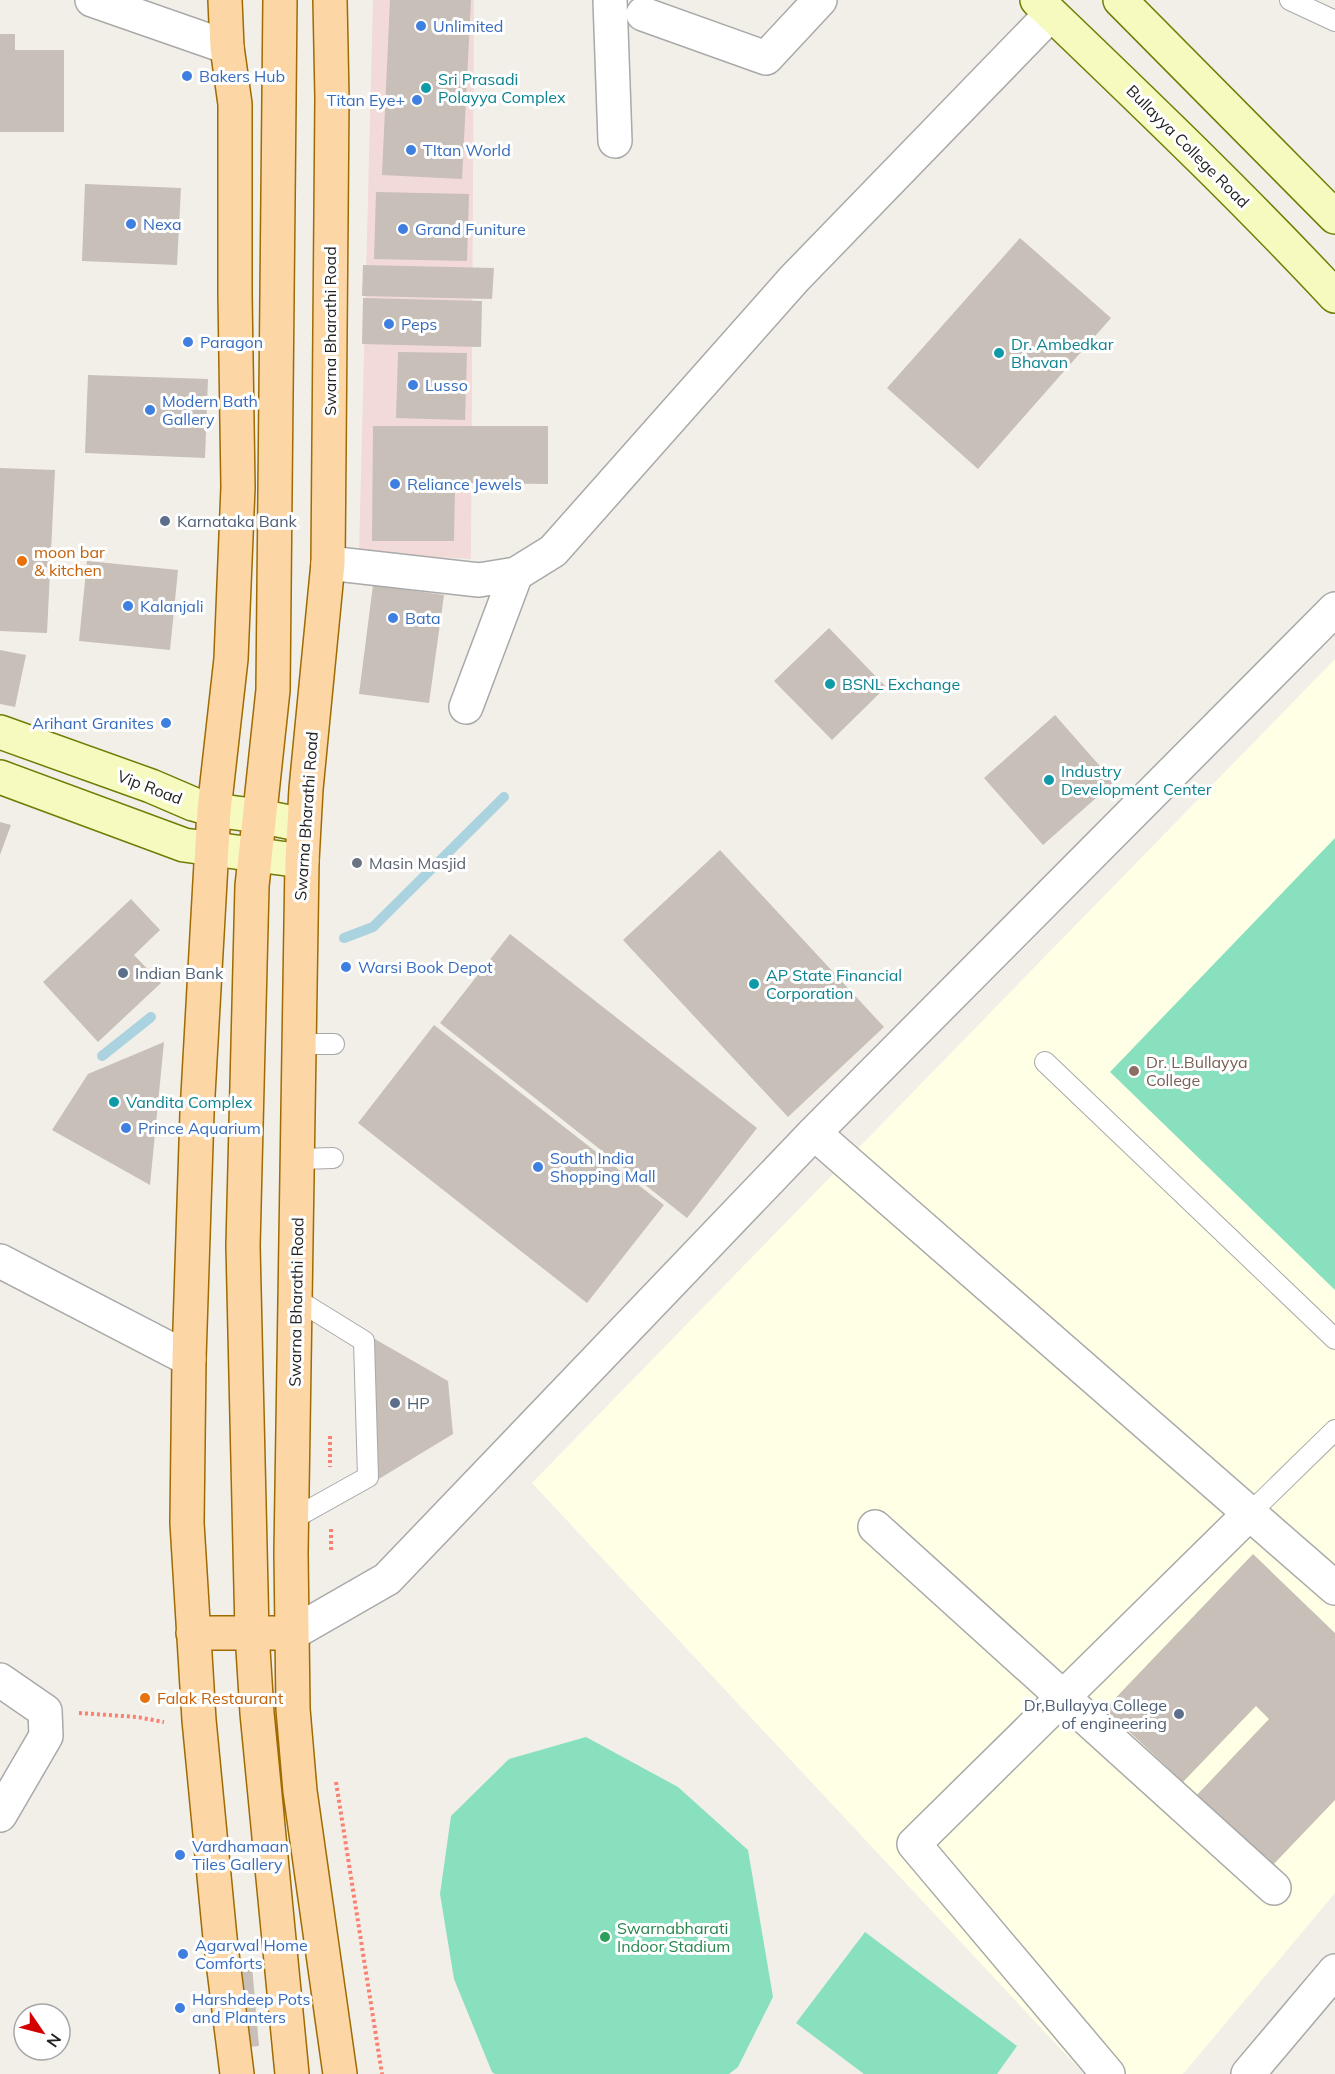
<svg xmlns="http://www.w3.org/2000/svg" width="1335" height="2074" font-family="Mulish,sans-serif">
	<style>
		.commercial { fill: #f2dad9 }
		.education { fill: #ffffe5 }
		.pitch { fill: #88e0be }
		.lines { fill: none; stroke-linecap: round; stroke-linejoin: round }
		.stream { stroke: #aad3df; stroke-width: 10 }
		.building { fill: #c7bfb8 }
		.lane-casing { stroke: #a9a9a9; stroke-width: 22 }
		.street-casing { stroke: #a9a9a9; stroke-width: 36 }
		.secondary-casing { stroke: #707d05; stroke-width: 36 }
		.primary-casing { stroke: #a06b00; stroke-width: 36 }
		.path { stroke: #fa8072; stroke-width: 4; stroke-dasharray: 3 3; stroke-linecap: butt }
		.lane { stroke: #fff; stroke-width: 20 }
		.street { stroke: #fff; stroke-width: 33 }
		.secondary { stroke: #f7fabf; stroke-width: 33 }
		.primary { stroke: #fcd6a4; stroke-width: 33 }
		.shop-dot { fill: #3f7fe0; stroke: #fff; stroke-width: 2 }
		.culture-dot { fill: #0f9aa8; stroke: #fff; stroke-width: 2 }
		.service-dot { fill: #5c6f8a; stroke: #fff; stroke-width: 2 }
		.food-dot { fill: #e8710a; stroke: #fff; stroke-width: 2 }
		.worship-dot { fill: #6b7280; stroke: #fff; stroke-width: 2 }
		.education-dot { fill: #8d6e63; stroke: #fff; stroke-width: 2 }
		.leisure-dot { fill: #2e9e5b; stroke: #fff; stroke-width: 2 }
		.labels { text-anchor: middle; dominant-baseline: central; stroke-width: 6; stroke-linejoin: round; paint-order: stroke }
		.shop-label { font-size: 16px; fill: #366cbe; stroke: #fff; text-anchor: start }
		.culture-label { font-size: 16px; fill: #0d838f; stroke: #fff; text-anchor: start }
		.street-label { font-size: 16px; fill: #222; stroke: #fff }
		.service-label { font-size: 16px; fill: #4e5e75; stroke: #fff; text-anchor: start }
		.food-label { font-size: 16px; fill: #c56008; stroke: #fff; text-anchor: start }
		.worship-label { font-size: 16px; fill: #5b616d; stroke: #fff; text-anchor: start }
		.education-label { font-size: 16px; fill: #785e54; stroke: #fff; text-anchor: start }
		.leisure-label { font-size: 16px; fill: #27864d; stroke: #fff; text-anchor: start }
	</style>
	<rect width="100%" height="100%" fill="#f2efe9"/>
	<path class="commercial" d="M373,0H474L471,559L359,553Z"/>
	<path class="education" d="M1335,659V1893L1183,2074H1084L532,1483Z"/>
	<path class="pitch" d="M1335,838V1290L1110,1072Z
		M586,1737L678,1787L748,1850L773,1997L738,2067L729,2074H495L492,2072L454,1979L440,1894L451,1816L509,1759Z
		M865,1932L1017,2046L997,2074H864L796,2023Z"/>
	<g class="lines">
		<path class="stream" d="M344,938L373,927L504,797
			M102,1056L151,1017"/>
	</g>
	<path class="building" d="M390,0H471L462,179L382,175Z
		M0,34H15V50H64V132H0Z
		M85,184L181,188L177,265L82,261Z
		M376,192L469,194L467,261L374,259Z
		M1020,238L1111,318L978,469L887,388Z
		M363,265L494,268L492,299L362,296Z
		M363,298L482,301L481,347L362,344Z
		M398,352L467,353L465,420L396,418Z
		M88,375L208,379L205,458L85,453Z
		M373,426H548V484L455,483L454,541H372Z
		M0,468L55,470L47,633L0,631Z
		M87,561L178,570L170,650L79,641Z
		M373,585L444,595L429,703L359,694Z
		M829,628L886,687L832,740L774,681Z
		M0,650L26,655L15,707L0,704Z
		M1055,715L1114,782L1043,845L984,778Z
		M0,822L11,825L0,855Z
		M720,850L884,1027L788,1117L623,940Z
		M131,899L160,930L134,955L161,983L98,1042L43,982Z
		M510,934L757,1128L687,1218L440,1023Z
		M434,1025L664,1205L587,1303L358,1123Z
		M164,1042L150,1185L52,1130L88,1074Z
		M354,1327L448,1381L453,1434L359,1491Z
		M1253,1554L1335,1633V1800L1270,1868L1196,1796L1269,1719L1256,1706L1183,1782L1105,1709Z
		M252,1966L259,2046L240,2048L234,1968Z"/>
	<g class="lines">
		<defs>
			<path id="lane" d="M1290,0L1335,21
				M299,1044H334
				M1045,1062L1335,1339
				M298,1159L333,1158
				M1249,1514L1335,1430
				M291,1520L368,1477L364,1341L296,1299"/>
			<path id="street" d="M92,0L227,47
				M610,0L615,141
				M643,14L766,58L820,0
				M328,563L479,580L516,574L553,551L794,279L1051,14
				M466,707L516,574
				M814,1133L1335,1588
				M0,1261L189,1359
				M875,1527L1274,1888
				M293,1633L387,1579L814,1133L1335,609
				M0,1680L45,1711L46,1736L0,1815
				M1108,2074L914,1844L1249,1514
				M1248,2074L1335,1971"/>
			<path id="secondary" d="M1037,0C1138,97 1239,193 1335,296
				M1120,0L1335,217
				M0,732L151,786L193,804L214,810L259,816L303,825
				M0,777L184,845L302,861"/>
			<path id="primary" d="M225,0L227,47L235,104V294L238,487L231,659L214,810L197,1113L189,1359L187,1523L199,1720L220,1938L237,2074
				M280,0L273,690L252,886L243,1246L252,1633L257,1713L292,2074
				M330,0L332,98L328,563L306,789L302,861L291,1553L293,1709L300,1791L340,2074
				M193,1633H273"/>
		</defs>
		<use href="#lane" class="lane-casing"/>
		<use href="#street" class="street-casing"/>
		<use href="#secondary" class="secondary-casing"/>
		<use href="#primary" class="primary-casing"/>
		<path class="path" d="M330,1436V1467
			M331,1529V1552
			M79,1713L137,1717L164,1722
			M336,1782L382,2074"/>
		<use href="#lane" class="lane"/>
		<use href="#street" class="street"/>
		<use href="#secondary" class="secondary"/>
		<use href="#primary" class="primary"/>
	</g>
	<g class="shop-dot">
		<circle cx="421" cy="26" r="6"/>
		<circle cx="187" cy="76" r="6"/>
		<circle cx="417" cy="100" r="6"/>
		<circle cx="411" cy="150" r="6"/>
		<circle cx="131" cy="224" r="6"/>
		<circle cx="403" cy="229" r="6"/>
		<circle cx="389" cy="324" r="6"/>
		<circle cx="188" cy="342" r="6"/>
		<circle cx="413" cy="385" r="6"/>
		<circle cx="150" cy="410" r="6"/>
		<circle cx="395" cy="484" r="6"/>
		<circle cx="128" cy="606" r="6"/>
		<circle cx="393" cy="618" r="6"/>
		<circle cx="166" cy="723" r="6"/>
		<circle cx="346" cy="967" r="6"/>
		<circle cx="126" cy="1128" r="6"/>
		<circle cx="538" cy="1167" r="6"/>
		<circle cx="180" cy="1855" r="6"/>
		<circle cx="183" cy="1954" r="6"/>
		<circle cx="180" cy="2008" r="6"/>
	</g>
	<g class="culture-dot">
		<circle cx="426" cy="88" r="6"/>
		<circle cx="999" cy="353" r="6"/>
		<circle cx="830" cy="684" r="6"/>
		<circle cx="1049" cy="780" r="6"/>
		<circle cx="754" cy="984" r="6"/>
		<circle cx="114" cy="1102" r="6"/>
	</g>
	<g class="service-dot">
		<circle cx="165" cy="521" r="6"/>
		<circle cx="123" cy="973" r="6"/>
		<circle cx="395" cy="1403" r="6"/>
		<circle cx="1179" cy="1714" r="6"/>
	</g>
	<g class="food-dot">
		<circle cx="22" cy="561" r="6"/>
		<circle cx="145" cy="1698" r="6"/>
	</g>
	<circle class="worship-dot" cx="357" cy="863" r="6"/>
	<circle class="education-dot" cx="1134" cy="1071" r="6"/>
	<circle class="leisure-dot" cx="605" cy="1937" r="6"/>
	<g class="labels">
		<g class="shop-label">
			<text x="433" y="26">Unlimited</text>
			<text x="199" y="76">Bakers Hub</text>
			<text x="405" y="100" text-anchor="end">Titan Eye+</text>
			<text x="423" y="150">TItan World</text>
			<text x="143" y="224">Nexa</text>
			<text x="415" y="229">Grand Funiture</text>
			<text x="401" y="324">Peps</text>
			<text x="200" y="342">Paragon</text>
			<text x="425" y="385">Lusso</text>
			<text x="162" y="401">Modern Bath<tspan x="162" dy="18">Gallery</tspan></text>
			<text x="407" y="484">Reliance Jewels</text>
			<text x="140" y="606">Kalanjali</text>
			<text x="405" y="618">Bata</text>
			<text x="154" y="723" text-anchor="end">Arihant Granites</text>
			<text x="358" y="967">Warsi Book Depot</text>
			<text x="138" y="1128">Prince Aquarium</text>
			<text x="550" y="1158">South India<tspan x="550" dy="18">Shopping Mall</tspan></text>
			<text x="192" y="1846">Vardhamaan<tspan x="192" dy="18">Tiles Gallery</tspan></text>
			<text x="195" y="1945">Agarwal Home<tspan x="195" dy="18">Comforts</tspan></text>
			<text x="192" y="1999">Harshdeep Pots<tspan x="192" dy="18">and Planters</tspan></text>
		</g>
		<g class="culture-label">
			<text x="438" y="79">Sri Prasadi<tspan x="438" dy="18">Polayya Complex</tspan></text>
			<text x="1011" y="344">Dr. Ambedkar<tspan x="1011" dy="18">Bhavan</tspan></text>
			<text x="842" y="684">BSNL Exchange</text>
			<text x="1061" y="771">Industry<tspan x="1061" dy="18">Development Center</tspan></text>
			<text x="766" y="975">AP State Financial<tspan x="766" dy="18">Corporation</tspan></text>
			<text x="126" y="1102">Vandita Complex</text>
		</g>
		<g class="street-label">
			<text transform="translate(1188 146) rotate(45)">Bullayya College Road</text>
			<text transform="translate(330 331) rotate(-90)">Swarna Bharathi Road</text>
			<text transform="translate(150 787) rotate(21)">Vip Road</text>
			<text transform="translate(306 816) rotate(-86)">Swarna Bharathi Road</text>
			<text transform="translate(296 1302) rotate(-89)">Swarna Bharathi Road</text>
		</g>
		<g class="service-label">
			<text x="177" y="521">Karnataka Bank</text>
			<text x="135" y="973">Indian Bank</text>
			<text x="407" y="1403">HP</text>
			<text x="1167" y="1705" text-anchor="end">Dr,Bullayya College<tspan x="1167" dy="18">of engineering</tspan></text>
		</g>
		<g class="food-label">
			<text x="34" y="552">moon bar<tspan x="34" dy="18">&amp; kitchen</tspan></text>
			<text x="157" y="1698">Falak Restaurant</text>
		</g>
		<g class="worship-label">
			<text x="369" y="863">Masin Masjid</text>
		</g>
		<g class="education-label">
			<text x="1146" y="1062">Dr. L.Bullayya<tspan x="1146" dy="18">College</tspan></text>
		</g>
		<g class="leisure-label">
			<text x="617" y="1928">Swarnabharati<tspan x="617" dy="18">Indoor Stadium</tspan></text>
		</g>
	</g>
	<g transform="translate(42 2032) rotate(125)"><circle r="28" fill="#ffffff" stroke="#a7a7a7" stroke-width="1.5"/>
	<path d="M0-4.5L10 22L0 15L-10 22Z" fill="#d40000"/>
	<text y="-9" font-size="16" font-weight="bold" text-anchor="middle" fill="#222222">N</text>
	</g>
</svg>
